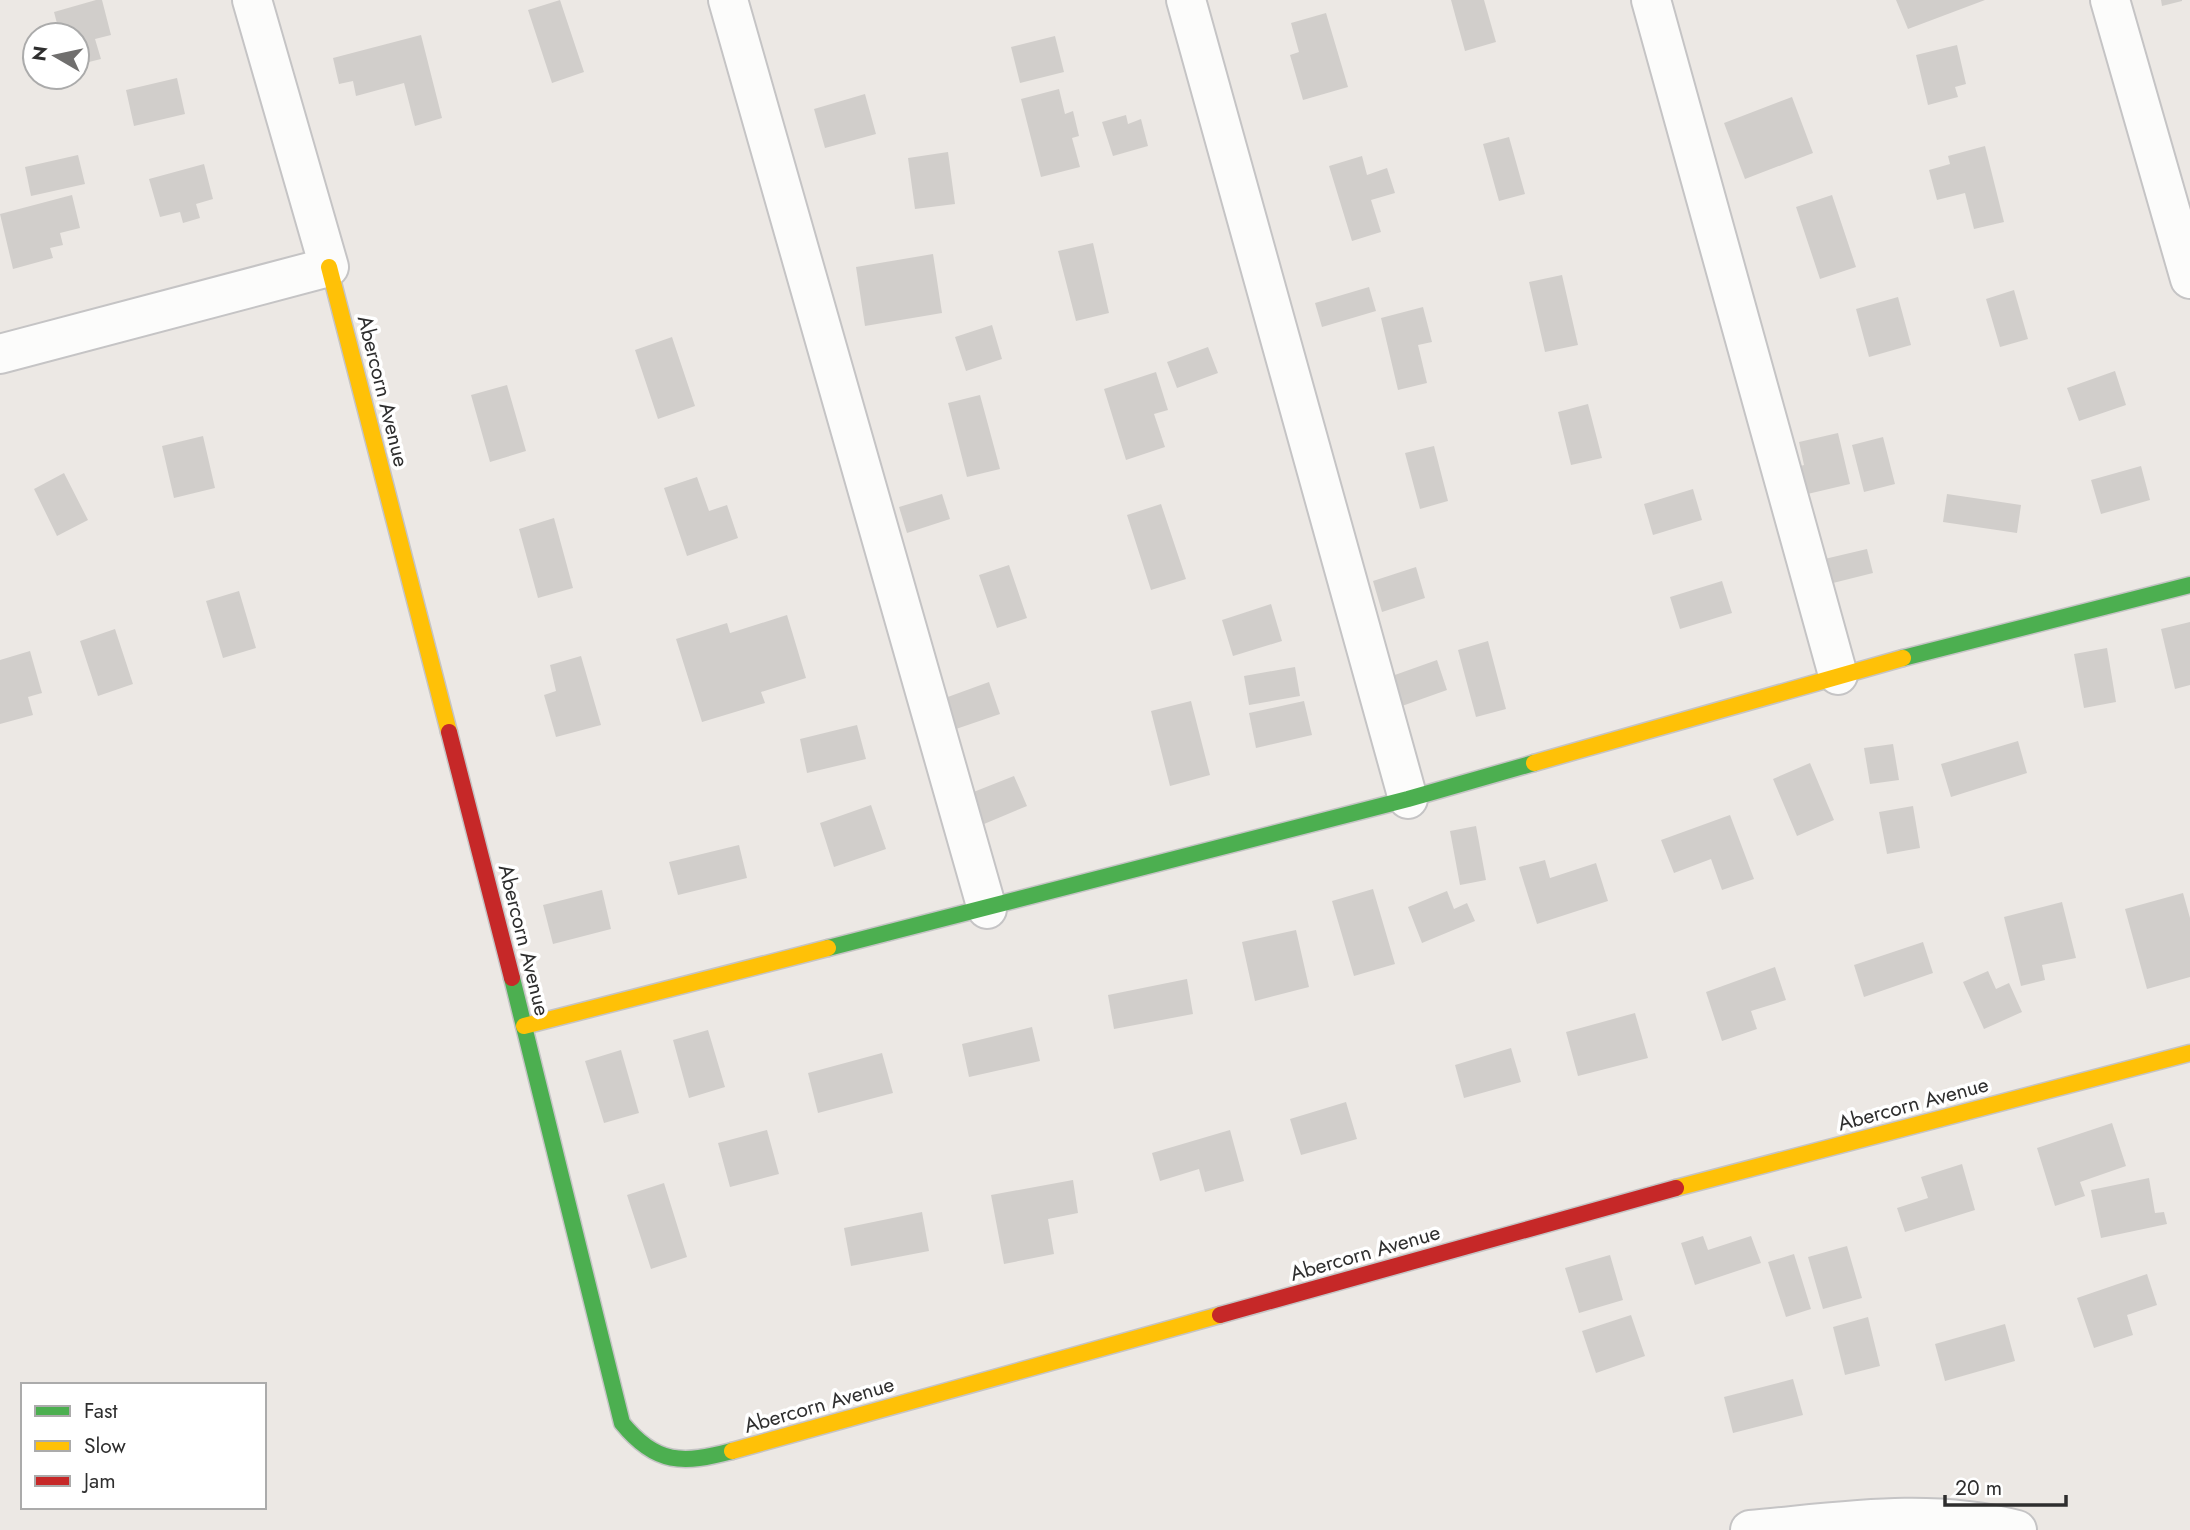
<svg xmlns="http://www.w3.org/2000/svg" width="2190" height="1530" font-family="Jost,sans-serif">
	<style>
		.building { fill: #d1cecb }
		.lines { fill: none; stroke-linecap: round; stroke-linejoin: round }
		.street-casing { stroke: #c5c4c5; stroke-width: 42 }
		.fast-casing { stroke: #c5c4c5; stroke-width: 19 }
		.slow-casing { stroke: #c5c4c5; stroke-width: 19 }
		.jam-casing { stroke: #c5c4c5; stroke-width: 19 }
		.street { stroke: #fcfcfb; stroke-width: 38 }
		.fast { stroke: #4caf50; stroke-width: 16 }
		.slow { stroke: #ffc107; stroke-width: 16 }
		.jam { stroke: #c62828; stroke-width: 16 }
		.labels { text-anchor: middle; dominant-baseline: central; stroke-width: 7; stroke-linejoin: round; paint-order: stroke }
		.street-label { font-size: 21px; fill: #2e2e2e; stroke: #fff }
	</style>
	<rect width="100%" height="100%" fill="#ece8e4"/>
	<path class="building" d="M96,0H102L111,35L95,39L101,59L77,65V35H60L54,12Z
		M560,0L584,72L552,83L528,10Z
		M1451,0H1484L1496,42L1465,51Z
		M1896,0H1985L1908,29Z
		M2161,0H2182V1L2162,6Z
		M1326,13L1348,87L1303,100L1290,55L1299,52L1291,23Z
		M421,35L442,118L415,126L404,83L356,96L353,81L339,84L333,58Z
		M1055,36L1064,72L1020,83L1011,47Z
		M1957,45L1966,84L1955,87L1958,97L1928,105L1916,55Z
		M177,78L185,114L134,126L126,90Z
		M1059,89L1065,114L1073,111L1079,136L1072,138L1080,167L1041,177L1021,99Z
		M865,94L876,134L825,148L814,109Z
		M1792,97L1813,153L1745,179L1724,123Z
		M1126,115L1128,124L1141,119L1148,146L1113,156L1102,122Z
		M1509,137L1525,194L1499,201L1483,144Z
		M1985,146L2004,222L1974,229L1965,193L1937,200L1929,170L1950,164L1948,156Z
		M948,152L955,204L915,209L908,158Z
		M78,155L85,184L31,196L25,167Z
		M1362,156L1367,175L1387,168L1395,193L1371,200L1381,232L1352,241L1329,166Z
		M204,164L213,199L196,204L200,218L183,223L180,212L160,217L149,179Z
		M72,195L80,228L60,233L63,245L50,248L53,258L13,269L0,214Z
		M1832,195L1856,267L1820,279L1796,207Z
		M1093,243L1109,313L1076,321L1058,251Z
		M933,254L942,313L865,326L856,267Z
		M1562,275L1578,345L1545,352L1529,282Z
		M1369,287L1376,311L1322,327L1315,303Z
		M2014,290L2028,339L2000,347L1986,299Z
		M1898,297L1911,345L1869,357L1856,309Z
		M1423,307L1432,342L1418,345L1427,383L1398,390L1381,318Z
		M992,325L1002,359L966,371L955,337Z
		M672,337L695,406L658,419L635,350Z
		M1208,347L1218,373L1177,388L1167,362Z
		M2115,371L2126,405L2079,421L2067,388Z
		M1156,372L1168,410L1154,414L1165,447L1126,460L1104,389Z
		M507,385L526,451L490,462L471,395Z
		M980,395L1000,469L967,477L948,403Z
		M1588,404L1602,458L1571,465L1558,412Z
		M1838,433L1850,484L1799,496L1793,468L1804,465L1799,442Z
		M203,436L215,488L174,498L162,446Z
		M1883,437L1895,484L1864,492L1852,445Z
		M1434,446L1448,501L1420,509L1405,453Z
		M2141,466L2150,500L2101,514L2091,480Z
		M64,473L88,520L57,536L34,489Z
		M697,477L709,511L727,505L738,538L687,556L664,488Z
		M1693,489L1702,520L1653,535L1644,504Z
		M942,494L950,519L907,533L899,507Z
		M1947,494L2021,505L2017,533L1943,522Z
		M1161,504L1186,579L1151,590L1127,515Z
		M554,518L573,588L538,598L519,529Z
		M1867,549L1873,573L1821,586L1816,561Z
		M1009,565L1027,618L997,628L979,575Z
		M1416,567L1425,598L1382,612L1373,581Z
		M1722,581L1732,613L1680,629L1670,597Z
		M239,591L256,648L223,658L206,601Z
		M1271,604L1282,641L1233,656L1222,620Z
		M787,615L806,678L761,692L765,703L702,722L676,639L727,623L730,633Z
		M2190,622V685L2175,689L2161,629Z
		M115,629L133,684L98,696L80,641Z
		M1488,641L1506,709L1476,717L1458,650Z
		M2107,648L2116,702L2084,708L2074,654Z
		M30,651L42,693L28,697L33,715L0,724V660Z
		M581,656L601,725L556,737L544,695L556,691L550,665Z
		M1437,660L1447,690L1402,706L1392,676Z
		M1295,667L1300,696L1249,705L1244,676Z
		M989,682L1000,714L956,729L945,698Z
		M1191,701L1210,775L1170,786L1151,711Z
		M1304,701L1312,735L1256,748L1249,713Z
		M857,725L866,759L807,773L800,739Z
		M2018,741L2027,773L1951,797L1941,764Z
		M1893,744L1899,780L1870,784L1864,748Z
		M1810,763L1834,820L1797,836L1773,779Z
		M1014,776L1027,806L984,824L971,793Z
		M871,805L886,849L834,867L820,823Z
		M1913,806L1920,848L1887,854L1879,812Z
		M1730,815L1754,879L1722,890L1711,859L1674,873L1661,840Z
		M1476,826L1486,880L1460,885L1450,831Z
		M739,845L747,878L678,895L669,862Z
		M1545,860L1550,878L1596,863L1608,901L1537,924L1519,867Z
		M1373,889L1395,964L1354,976L1332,901Z
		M602,890L611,929L553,944L543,905Z
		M1447,891L1454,909L1467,903L1475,921L1422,943L1408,907Z
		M2183,893L2190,918V977L2147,989L2125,909Z
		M2062,902L2076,958L2042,965L2045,980L2021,986L2004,917Z
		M1296,930L1309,987L1255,1001L1242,942Z
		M1923,942L1933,973L1864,997L1854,965Z
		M1775,967L1786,1000L1751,1011L1757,1029L1722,1041L1706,992Z
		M1988,971L1996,989L2009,983L2022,1012L1984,1029L1963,982Z
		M1187,979L1193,1014L1114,1029L1108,995Z
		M1635,1013L1648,1058L1578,1076L1566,1032Z
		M1032,1027L1040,1061L969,1077L962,1044Z
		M708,1030L725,1087L689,1098L673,1040Z
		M1511,1048L1521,1082L1464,1098L1455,1065Z
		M621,1050L639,1113L604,1123L585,1061Z
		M882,1053L893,1093L818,1113L808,1073Z
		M1346,1102L1357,1139L1301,1155L1290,1119Z
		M2112,1123L2126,1166L2080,1182L2085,1196L2055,1206L2037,1148Z
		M767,1130L779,1174L730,1187L718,1143Z
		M1230,1130L1244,1181L1205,1192L1199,1169L1160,1181L1152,1153Z
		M1962,1164L1975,1210L1905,1232L1897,1208L1928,1198L1921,1177Z
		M2149,1178L2155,1213L2164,1212L2167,1224L2101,1238L2091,1190Z
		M1073,1180L1078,1213L1048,1219L1054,1254L1004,1264L991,1195Z
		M664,1183L687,1257L651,1269L627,1195Z
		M922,1212L929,1251L851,1266L844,1228Z
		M1703,1236L1708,1250L1751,1236L1761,1263L1695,1285L1681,1243Z
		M1847,1246L1862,1298L1823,1309L1808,1257Z
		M1794,1254L1811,1309L1786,1317L1768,1262Z
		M1610,1255L1623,1300L1579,1313L1565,1268Z
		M2147,1274L2157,1305L2127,1315L2133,1335L2094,1348L2077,1298Z
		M1631,1315L1645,1356L1596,1373L1582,1331Z
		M1868,1317L1880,1366L1845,1375L1833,1327Z
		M2005,1324L2015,1361L1945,1381L1935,1344Z
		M1793,1379L1803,1415L1733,1433L1724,1397Z"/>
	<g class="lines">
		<defs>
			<path id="street" d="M728,0L987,909
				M1186,0L1408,799
				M1651,0L1838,675
				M2110,0L2190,279
				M0,354L329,267L252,0
				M1750,1530C1840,1522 1928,1507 2017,1530"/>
			<path id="fast" d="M1903,658L2190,585
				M828,948L1408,799L1534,763
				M512,978L622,1423C656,1465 683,1464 732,1451"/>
			<path id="slow" d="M329,267L449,732
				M1534,763L1903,658
				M524,1026L828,948
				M1676,1188L2190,1053
				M732,1451L1220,1315"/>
			<path id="jam" d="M449,732L512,978
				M1220,1315L1676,1188"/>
		</defs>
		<use href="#street" class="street-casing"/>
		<use href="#fast" class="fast-casing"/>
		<use href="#slow" class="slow-casing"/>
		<use href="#jam" class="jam-casing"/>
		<use href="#street" class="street"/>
		<use href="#fast" class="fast"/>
		<use href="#slow" class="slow"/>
		<use href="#jam" class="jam"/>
	</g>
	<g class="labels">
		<g class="street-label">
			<text transform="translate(383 391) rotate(76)">Abercorn Avenue</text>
			<text transform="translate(524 940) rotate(76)">Abercorn Avenue</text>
			<text transform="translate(1913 1104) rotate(-15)">Abercorn Avenue</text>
			<text transform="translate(1365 1253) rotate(-16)">Abercorn Avenue</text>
			<text transform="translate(819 1405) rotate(-16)">Abercorn Avenue</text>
		</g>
	</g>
	<rect x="21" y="1383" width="245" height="126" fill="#ffffff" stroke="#ababab" stroke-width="2"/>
	<rect x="35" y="1406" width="35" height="10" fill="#4caf50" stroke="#ababab" stroke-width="2"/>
	<text x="84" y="1418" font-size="21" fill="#2e2e2e">Fast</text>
	<rect x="35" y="1441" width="35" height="10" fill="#ffc107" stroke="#ababab" stroke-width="2"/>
	<text x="84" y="1453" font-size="21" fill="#2e2e2e">Slow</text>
	<rect x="35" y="1476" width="35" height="10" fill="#c62828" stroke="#ababab" stroke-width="2"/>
	<text x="84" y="1488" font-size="21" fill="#2e2e2e">Jam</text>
	<g transform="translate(56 56) rotate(279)"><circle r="33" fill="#ffffff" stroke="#ababab" stroke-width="2"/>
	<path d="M0-5L12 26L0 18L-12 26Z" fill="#706f6e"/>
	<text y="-10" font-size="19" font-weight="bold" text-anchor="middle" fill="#2e2e2e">N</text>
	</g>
	<path d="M1945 1495v10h121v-10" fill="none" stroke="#2e2e2e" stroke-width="3.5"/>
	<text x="1955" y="1495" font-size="21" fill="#2e2e2e" stroke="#ffffff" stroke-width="5" paint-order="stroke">20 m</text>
</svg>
